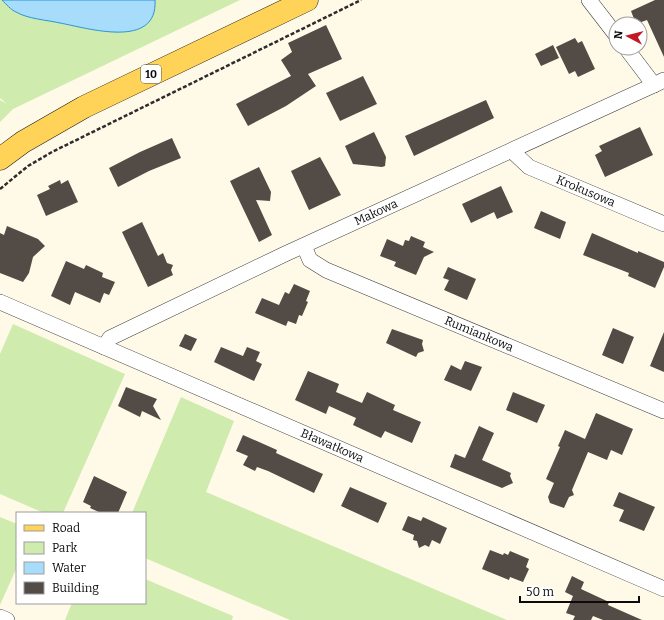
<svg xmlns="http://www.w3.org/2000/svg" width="664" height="620" font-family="Bitter,serif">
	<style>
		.green { fill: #cfebae }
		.water { fill: #a7ddfb; stroke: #2994d7 }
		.building { fill: #534b46 }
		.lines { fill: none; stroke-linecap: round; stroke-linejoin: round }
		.minor-casing { stroke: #3d3d3d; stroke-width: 16 }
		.primary-casing { stroke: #1b1b1b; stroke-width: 23 }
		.path { stroke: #2c2c2c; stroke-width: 2.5; stroke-dasharray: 4 2; stroke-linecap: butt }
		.minor { stroke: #fff; stroke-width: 15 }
		.primary { stroke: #ffd357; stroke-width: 22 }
		.labels { text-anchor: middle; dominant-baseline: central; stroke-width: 4; stroke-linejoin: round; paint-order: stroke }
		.shield { fill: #fff; stroke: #545454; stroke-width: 1 }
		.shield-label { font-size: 11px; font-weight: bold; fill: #0a0a0a }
		.street-label { font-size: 12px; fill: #0a0a0a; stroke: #fff }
	</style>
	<rect width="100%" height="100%" fill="#fffae7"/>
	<path class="green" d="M0,0H240L13,109L0,122V100L7,104L0,98Z
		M13,324L125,374L63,513H44L0,494V354Z
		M181,397L234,421L206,492L507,620H290L145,558V513H132Z
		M0,517L17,524V567L0,605Z
		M145,579L233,616L232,620H65L72,603H145Z"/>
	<path class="water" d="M2,0H155C158,50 87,28 60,23C47,20 28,19 16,12C11,10 6,4 2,0Z"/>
	<path class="building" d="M655,0H664V57L647,20L636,24L631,11Z
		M326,25L342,59L308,74L316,86L286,106L248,126L236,104L291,76L281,60L292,52L288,43Z
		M575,38L578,43L582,41L595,69L578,77L575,71L569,74L556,47Z
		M553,45L559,58L541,66L535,54Z
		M363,76L377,104L340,121L326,93Z
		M486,100L494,118L414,156L405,136Z
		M640,127L653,155L605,177L595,155L602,151L599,146Z
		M374,132L386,157L385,166L382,167L353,164L345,146Z
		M172,138L181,158L149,171L118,187L109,168L140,152Z
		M320,157L341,195L309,210L291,171Z
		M259,167L271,192L270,201L256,200L272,235L259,242L230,181Z
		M60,180L61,184L68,180L78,202L46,216L37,195L50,189L48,186Z
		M501,186L513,212L497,219L494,212L471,223L462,204Z
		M541,211L566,222L560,239L534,228Z
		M142,222L158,256L163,253L167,263L173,265L171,270L173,275L148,287L122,232Z
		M7,226L38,239L45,246L33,257L29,273L23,282L0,273V233L4,235Z
		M592,233L638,253V251L664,262V267L655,288L628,276L629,273L583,255Z
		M411,236L425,242L423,247L434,252L424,257L416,275L394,266L396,262L380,256L387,239L403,246L405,240L409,241Z
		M66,261L84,269L86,265L103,273L102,277L115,282L109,295L104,293L100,303L75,292L70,305L51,296Z
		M448,267L476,279L467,300L444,290L449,280L443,278Z
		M294,284L310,291L306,301L308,302L302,316L299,315L296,324L288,321L286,326L255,313L262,298L279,305L285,292L289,294Z
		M613,328L634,337L623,364L602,355Z
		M392,329L423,340L422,344L424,351L418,353L416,357L386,343Z
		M664,332V372L650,366Z
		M185,334L197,339L191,351L179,346Z
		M221,347L243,356L247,347L260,352L256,361L262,364L254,381L214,362Z
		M465,361L482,367L471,391L444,380L451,365L461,370Z
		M308,371L339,384L336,392L362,403L367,392L395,405L393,410L421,422L412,443L385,431L381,438L353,425L356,418L329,406L326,414L295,400Z
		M126,387L157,399L153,406L161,420L142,411L140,417L118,406Z
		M513,392L545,405L537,423L506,410Z
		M596,413L633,429L622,455L611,450L607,460L588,452L572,490L574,495L569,497L564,508L550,503L548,497L554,483L546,479L560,447L558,446L565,430L585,439Z
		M479,426L494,433L482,460L511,473L510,476L513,483L502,488L450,467L455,454L465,458Z
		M243,435L277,450L276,453L323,474L314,493L268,471L257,467L255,471L243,465L248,456L236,451Z
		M94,476L127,492L118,513H101L90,508L91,506L83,502Z
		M350,487L387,503L378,523L341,506Z
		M619,492L655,507L644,531L619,521L624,510L613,506Z
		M408,516L421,521L423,517L447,528L440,544L432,540L429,547L425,545L419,548L417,541L413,540L414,535L402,530Z
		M490,550L503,555L504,553L508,555L510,551L529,559L526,567L529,569L523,582L510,577L509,580L482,569Z
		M572,576L584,582L581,589L609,602L608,605L642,620H603L593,616L591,620H573L575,616L566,613L573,596L565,592Z"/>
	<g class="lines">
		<defs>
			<g id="minor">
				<path d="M589,0L616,35"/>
				<path d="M626,48L654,85L664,80"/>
				<path id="s1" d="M512,151L529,167L664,224"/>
				<path id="s2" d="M304,246L310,260L326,270L664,411"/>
				<path id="s3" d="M0,302L664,589"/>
				<path id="s4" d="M104,347L110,338L285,254L654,85"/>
				<path d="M0,617L7,620"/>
			</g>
			<path id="primary" d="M0,159L23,142L84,107L307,0"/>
		</defs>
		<use href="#minor" class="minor-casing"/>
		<use href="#primary" class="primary-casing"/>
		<path class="path" d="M0,189L28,166L52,152L361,0"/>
		<use href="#minor" class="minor"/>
		<use href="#primary" class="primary"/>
	</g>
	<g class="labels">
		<rect class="shield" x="141" y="65" width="20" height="18" rx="3"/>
		<g class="shield-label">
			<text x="151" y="74">10</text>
		</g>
		<g class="street-label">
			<text stroke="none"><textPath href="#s1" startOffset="85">Krokusowa</textPath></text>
			<text stroke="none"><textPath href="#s4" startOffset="305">Makowa</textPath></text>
			<text stroke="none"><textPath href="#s2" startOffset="200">Rumiankowa</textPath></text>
			<text stroke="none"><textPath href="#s3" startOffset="362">Bławatkowa</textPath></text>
		</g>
	</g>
	<rect x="16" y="512" width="130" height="92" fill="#ffffff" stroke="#9d9d9d"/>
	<rect x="24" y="525" width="20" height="6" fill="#ffd357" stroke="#9d9d9d"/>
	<text x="52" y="532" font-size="12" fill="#0a0a0a">Road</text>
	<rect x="24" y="542" width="20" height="12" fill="#cfebae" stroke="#9d9d9d"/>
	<text x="52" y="552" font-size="12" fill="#0a0a0a">Park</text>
	<rect x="24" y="562" width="20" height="12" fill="#a7ddfb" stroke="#9d9d9d"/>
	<text x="52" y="572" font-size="12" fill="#0a0a0a">Water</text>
	<rect x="24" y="582" width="20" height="12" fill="#534b46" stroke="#9d9d9d"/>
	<text x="52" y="592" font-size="12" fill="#0a0a0a">Building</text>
	<g transform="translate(628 36) rotate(277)"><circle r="19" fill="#ffffff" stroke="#9d9d9d"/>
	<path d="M0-3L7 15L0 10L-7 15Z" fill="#c21924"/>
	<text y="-6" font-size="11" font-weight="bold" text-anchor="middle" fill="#0a0a0a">N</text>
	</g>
	<path d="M520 596v6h119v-6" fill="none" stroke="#0a0a0a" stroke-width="2"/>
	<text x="526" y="596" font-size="12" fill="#0a0a0a" stroke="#ffffff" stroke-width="3" paint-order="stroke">50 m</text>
</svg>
